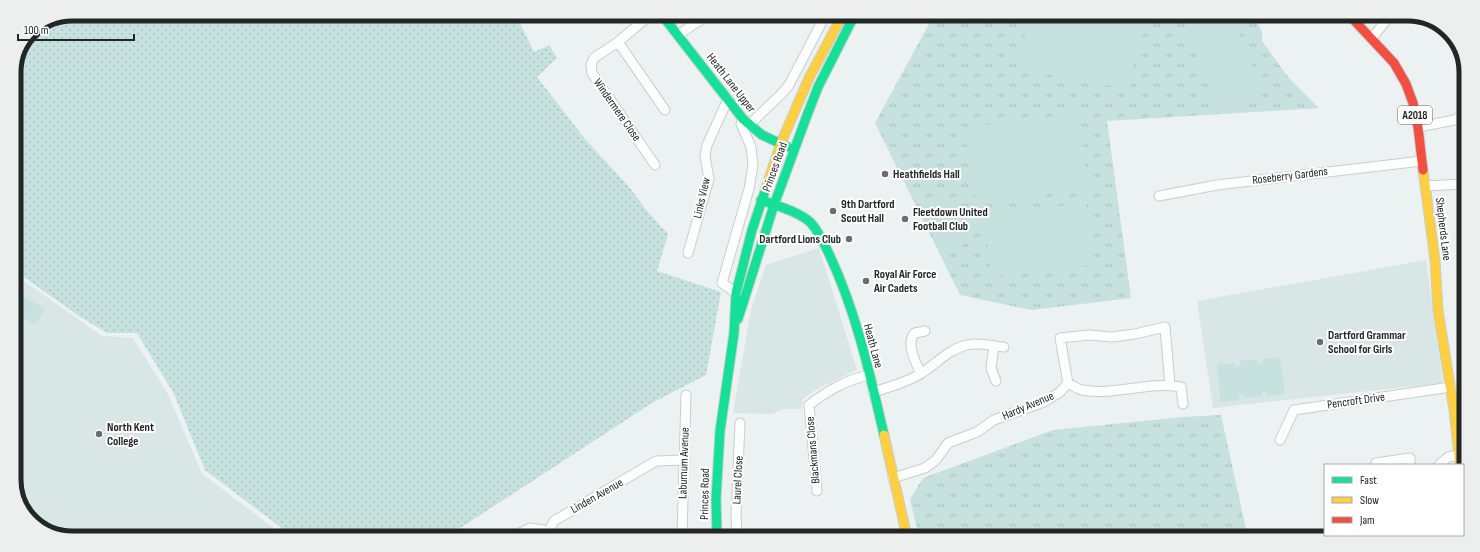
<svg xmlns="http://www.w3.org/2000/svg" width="1480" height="552" font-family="'Sofia Sans Condensed',sans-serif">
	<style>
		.built { fill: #d8e6e5 }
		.grass { fill: url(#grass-dots) }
		.park { fill: url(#park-tufts) }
		.garden { fill: #c6e1de }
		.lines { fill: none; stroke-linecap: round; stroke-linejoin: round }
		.street-casing { stroke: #c9cecd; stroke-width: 11 }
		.fast-casing { stroke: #c9cecd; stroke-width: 11 }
		.slow-casing { stroke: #c9cecd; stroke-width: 11 }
		.jam-casing { stroke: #c9cecd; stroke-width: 11 }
		.street { stroke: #fcfdfd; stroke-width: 9 }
		.fast { stroke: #16e098; stroke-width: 9 }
		.slow { stroke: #ffcf43; stroke-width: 9 }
		.jam { stroke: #f24e42; stroke-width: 9 }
		.poi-dot { fill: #696d6c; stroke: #fff; stroke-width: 1.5 }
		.labels { text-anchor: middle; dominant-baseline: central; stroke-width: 4; stroke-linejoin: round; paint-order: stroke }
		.shield { fill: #fff; stroke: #646766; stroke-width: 1 }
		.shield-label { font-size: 11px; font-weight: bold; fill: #222625 }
		.street-label { font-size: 12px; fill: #222625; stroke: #fff }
		.poi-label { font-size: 12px; font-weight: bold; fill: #222625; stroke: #fff; text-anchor: start }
		.rim { fill: none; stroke: #222625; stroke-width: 5 }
	</style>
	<defs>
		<pattern id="grass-dots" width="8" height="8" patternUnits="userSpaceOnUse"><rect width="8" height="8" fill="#c6e1de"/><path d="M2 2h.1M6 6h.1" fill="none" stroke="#aac1be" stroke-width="1.8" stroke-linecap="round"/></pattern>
		<pattern id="park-tufts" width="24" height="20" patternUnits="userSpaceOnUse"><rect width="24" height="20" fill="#c6e1de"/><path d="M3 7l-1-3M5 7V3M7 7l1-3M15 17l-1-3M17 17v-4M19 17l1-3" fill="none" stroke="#aac1be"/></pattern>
	</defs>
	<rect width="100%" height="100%" fill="#ecf2f1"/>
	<path class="built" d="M819,248L857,370L817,389L803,399L802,409H783L772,414L733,413L751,310L766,265Z
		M1426,260L1443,383L1213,408L1197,301Z
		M14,274L102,336L133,338L168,394L202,474L283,535H53L26,515L14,484Z"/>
	<path class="grass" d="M72,14L301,15L306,23L311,15H513L521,25L534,52L549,45L557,58L537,77L585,139L630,188L647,211L668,234L657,271L721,292L706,375L652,403L448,536L291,535L205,470L174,394L137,333H107L79,316L14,270V68L31,31Z"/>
	<path class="park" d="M935,16L1245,17L1257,22L1262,31V41L1288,77L1319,108L1107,121L1131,298L1031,310L960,295L875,123L930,22Z
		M1221,415L1248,538L919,537L910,499L923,478L1053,430L1183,417Z"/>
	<path class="garden" d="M1029,16H1141L1130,89L1017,69Z
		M1212,17H1232L1263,92L1218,112L1186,26Z
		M1078,113L1088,188L976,203L965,128Z
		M943,199L964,244L943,255L921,209Z
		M1086,203L1094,265L992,277L984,216Z
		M14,291L45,309L35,324L14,313Z
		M1280,357L1285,394L1267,396L1266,392H1262V396L1244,398V394L1239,395V400L1221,402L1217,365L1234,363L1235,367L1240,366V361L1257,359L1258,364H1263V359Z"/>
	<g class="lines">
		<defs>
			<path id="street" d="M650,15L618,42L594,58L591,65L592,73L655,165
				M678,35L708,15
				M1372,38L1389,17
				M618,42L665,110
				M750,125C762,110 778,100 789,85L825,16
				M1418,127L1455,120L1466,112
				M1425,186L1465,184
				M1159,196L1217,185L1422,161
				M688,253L709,179L705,156L707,145L728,99
				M736,293L722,283L749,189L753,165L751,147L741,124L743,119
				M994,346L991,368L996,381
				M921,374C916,363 905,343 915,333L925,331
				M1068,383L1060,338L1089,335L1112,337L1135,334L1165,327L1170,385
				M873,392C890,387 907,382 922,373C937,363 949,349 967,345C979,342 992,346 1004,347
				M1280,440L1294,410L1451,387
				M1377,465L1376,463L1410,458V465
				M1439,465L1448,457L1459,455
				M893,478L925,468L936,460L948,443L977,432L994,420L1044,402L1060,392L1068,383C1072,385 1077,389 1082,390C1115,396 1148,381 1181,387L1183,404
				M817,491L809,405C829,390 844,381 869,375
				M514,536L530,528L549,531L554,521L656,461L685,460
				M682,536L686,395
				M737,536L736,515L740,423
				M1326,538L1353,535"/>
			<path id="fast" d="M662,15L743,119L762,135L788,147
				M761,200C775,205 800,212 811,223C819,232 824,243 829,254C856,311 870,374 884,435
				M738,319L774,205L806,118L818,87L854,16
				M717,536L716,499L720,431L734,333L736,293L752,230L766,188"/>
			<path id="slow" d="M1423,170L1435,260L1438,310L1454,410L1460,465
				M766,188L781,143L809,78L842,16
				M884,435L907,537"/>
			<path id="jam" d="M1351,17L1394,63L1406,84L1413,103L1418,127L1423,170"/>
		</defs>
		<use href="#street" class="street-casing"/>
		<use href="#fast" class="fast-casing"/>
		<use href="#slow" class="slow-casing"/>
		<use href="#jam" class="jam-casing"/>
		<use href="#street" class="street"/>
		<use href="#fast" class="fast"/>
		<use href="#slow" class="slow"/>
		<use href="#jam" class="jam"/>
	</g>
	<g class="poi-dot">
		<circle cx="885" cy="174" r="4"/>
		<circle cx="833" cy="211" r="4"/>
		<circle cx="905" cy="219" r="4"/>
		<circle cx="849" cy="239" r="4"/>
		<circle cx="866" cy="281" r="4"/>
		<circle cx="1320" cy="342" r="4"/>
		<circle cx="99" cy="434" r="4"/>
	</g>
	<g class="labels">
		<rect class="shield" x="1398" y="106" width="34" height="18" rx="3"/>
		<g class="shield-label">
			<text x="1415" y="115">A2018</text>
		</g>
		<g class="street-label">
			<text transform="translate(731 83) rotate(52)">Heath Lane Upper</text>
			<text transform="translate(617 110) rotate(55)">Windermere Close</text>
			<text transform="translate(775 167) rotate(-70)">Princes Road</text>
			<text transform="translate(1290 176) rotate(-7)">Roseberry Gardens</text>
			<text transform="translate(702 198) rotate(-77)">Links View</text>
			<text transform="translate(1443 229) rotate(83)">Shepherds Lane</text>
			<text transform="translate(873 346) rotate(75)">Heath Lane</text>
			<text transform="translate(1356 401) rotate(-8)">Pencroft Drive</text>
			<text transform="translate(1028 406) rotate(-23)">Hardy Avenue</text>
			<text transform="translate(813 450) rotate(-95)">Blackmans Close</text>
			<text transform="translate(684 463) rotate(-88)">Laburnum Avenue</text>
			<text transform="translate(738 480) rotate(-87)">Laurel Close</text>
			<text transform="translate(705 494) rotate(-89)">Princes Road</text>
			<text transform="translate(597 496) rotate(-30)">Linden Avenue</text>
		</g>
		<g class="poi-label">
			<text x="893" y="174">Heathfields Hall</text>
			<text x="841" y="204">9th Dartford<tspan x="841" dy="14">Scout Hall</tspan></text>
			<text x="913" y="212">Fleetdown United<tspan x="913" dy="14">Football Club</tspan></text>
			<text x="841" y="239" text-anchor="end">Dartford Lions Club</text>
			<text x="874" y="274">Royal Air Force<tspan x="874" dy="14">Air Cadets</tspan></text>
			<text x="1328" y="335">Dartford Grammar<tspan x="1328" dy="14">School for Girls</tspan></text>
			<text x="107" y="427">North Kent<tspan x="107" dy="14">College</tspan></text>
		</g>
	</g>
	<path d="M0 0H1480V552H0ZM72 21H1408A51 51 0 0 1 1459 72V480A51 51 0 0 1 1408 531H72A51 51 0 0 1 21 480V72A51 51 0 0 1 72 21Z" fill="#edeeee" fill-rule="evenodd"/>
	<path class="rim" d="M72 21H1408A51 51 0 0 1 1459 72V480A51 51 0 0 1 1408 531H72A51 51 0 0 1 21 480V72A51 51 0 0 1 72 21Z"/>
	<rect x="1324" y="464" width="140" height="72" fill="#ffffff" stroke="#a7a8a8"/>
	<rect x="1332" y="477" width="20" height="6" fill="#16e098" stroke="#a7a8a8"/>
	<text x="1360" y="484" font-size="12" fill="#222625">Fast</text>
	<rect x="1332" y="497" width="20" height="6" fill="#ffcf43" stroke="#a7a8a8"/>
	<text x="1360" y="504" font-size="12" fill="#222625">Slow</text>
	<rect x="1332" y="517" width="20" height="6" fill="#f24e42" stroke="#a7a8a8"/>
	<text x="1360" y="524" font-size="12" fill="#222625">Jam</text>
	<path d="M18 34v6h116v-6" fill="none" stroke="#222625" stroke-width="2"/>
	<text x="24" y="34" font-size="12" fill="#222625" stroke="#ffffff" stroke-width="3" paint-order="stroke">100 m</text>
</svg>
